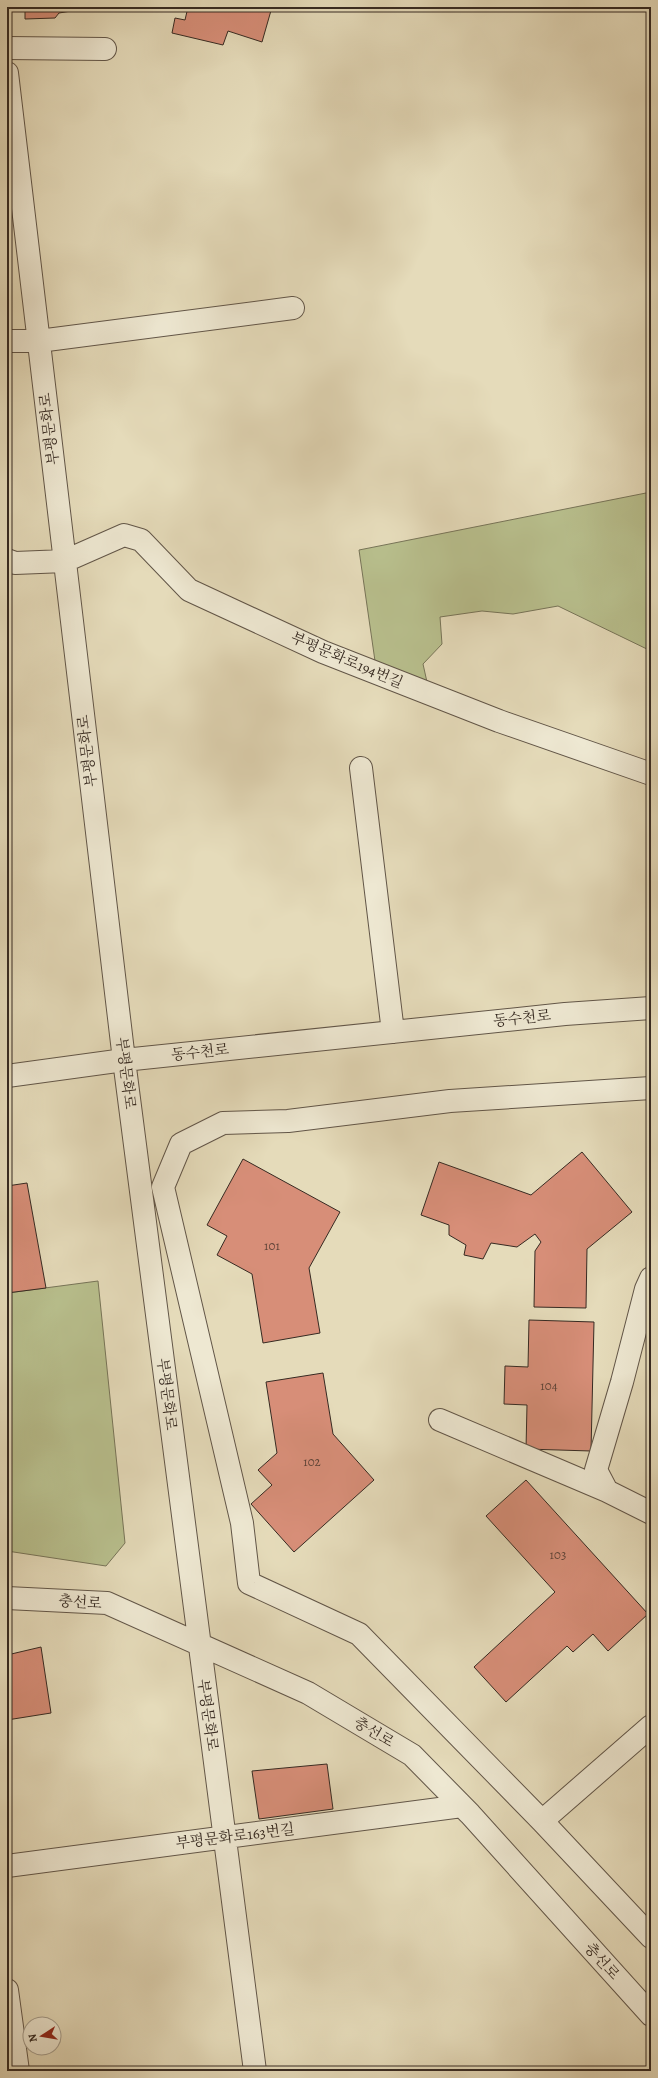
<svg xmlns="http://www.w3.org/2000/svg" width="658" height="2078" font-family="Alegreya,'Noto Serif KR',serif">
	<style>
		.green { fill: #b8bf8d; stroke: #777458 }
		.building { fill: #d78e78; stroke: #362a22 }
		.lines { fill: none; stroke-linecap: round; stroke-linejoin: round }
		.minor-casing { stroke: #625648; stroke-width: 24 }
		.minor { stroke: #eee8d2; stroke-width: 22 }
		.labels { text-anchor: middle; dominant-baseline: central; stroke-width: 3; stroke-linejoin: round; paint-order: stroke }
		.number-label { font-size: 13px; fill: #5e4338 }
		.street-label { font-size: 15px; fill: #362a22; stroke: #eee8d2 }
	</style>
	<rect width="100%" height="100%" fill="#e5dbba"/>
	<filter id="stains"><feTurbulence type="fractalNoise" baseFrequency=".005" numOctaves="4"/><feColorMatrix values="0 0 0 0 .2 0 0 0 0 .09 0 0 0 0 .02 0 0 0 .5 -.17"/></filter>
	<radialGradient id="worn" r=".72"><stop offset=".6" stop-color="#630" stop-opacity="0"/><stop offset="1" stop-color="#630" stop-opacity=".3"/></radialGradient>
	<path class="green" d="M651,492V651L558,606L513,614L482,611L440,617L442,644L423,664L427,682L375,661L359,550Z
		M98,1281L125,1543L106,1566L7,1551V1293Z"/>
	<path class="building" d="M25,7H83V9L59,13L55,18L25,19Z
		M188,7H272L262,42L228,31L223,45L172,33L175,18L185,20Z
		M582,1152L632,1212L587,1249L586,1308L534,1307L535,1251L541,1242L535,1234L517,1247L491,1243L483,1259L464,1255L466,1245L449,1235V1225L421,1215L439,1162L531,1195Z
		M243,1159L340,1212L309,1268L320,1333L263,1343L252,1274L217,1255L227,1236L207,1225Z
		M27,1183L46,1288L7,1293V1186Z
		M529,1320L594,1322L591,1451L526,1449L527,1405L504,1404L505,1366L528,1367Z
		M323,1373L333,1434L374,1480L294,1552L251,1504L272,1485L258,1470L277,1453L266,1382Z
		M526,1480L648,1614L608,1651L593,1634L573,1652L567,1646L506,1702L474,1667L555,1592L486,1516Z
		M41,1647L51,1713L7,1720V1655Z
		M327,1764L333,1809L259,1819L252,1771Z"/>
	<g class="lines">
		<defs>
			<path id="minor" d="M7,48L105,49
				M7,73L124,1060L255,2071
				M7,341H39L293,308
				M7,560L15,563L65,561L124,535L141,540L189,590L323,652L499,721L651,774
				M361,768L393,1032
				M7,1076L124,1060L565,1014L651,1008
				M651,1088L450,1101L288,1121L223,1123L181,1144L163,1187L242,1523L249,1583L359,1634L542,1821L651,1937
				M440,1420L607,1491L651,1513
				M607,1491L596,1470L622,1382L646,1289L651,1278
				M7,1598L107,1603L308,1693L412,1755L470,1814L651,2015
				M542,1821L651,1726
				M7,1866L462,1806
				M7,1990L18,2071"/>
		</defs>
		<use href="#minor" class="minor-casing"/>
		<use href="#minor" class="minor"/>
	</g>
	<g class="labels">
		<g class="number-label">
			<text x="272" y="1245">101</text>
			<text x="549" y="1385">104</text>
			<text x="312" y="1461">102</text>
			<text x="558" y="1554">103</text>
		</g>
		<g class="street-label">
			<text transform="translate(49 429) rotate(-97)">부평문화로</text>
			<text transform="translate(347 660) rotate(23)">부평문화로194번길</text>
			<text transform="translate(87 751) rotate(-97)">부평문화로</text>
			<text transform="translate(522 1018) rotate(-6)">동수천로</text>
			<text transform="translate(200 1052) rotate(-6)">동수천로</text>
			<text transform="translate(126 1073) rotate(83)">부평문화로</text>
			<text transform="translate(167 1394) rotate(83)">부평문화로</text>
			<text transform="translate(80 1602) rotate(4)">충선로</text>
			<text transform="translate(208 1715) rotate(82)">부평문화로</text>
			<text transform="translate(374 1732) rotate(31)">충선로</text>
			<text transform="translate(235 1836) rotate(-7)">부평문화로163번길</text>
			<text transform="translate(602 1961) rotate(48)">충선로</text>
		</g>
	</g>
	<rect width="658" height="2078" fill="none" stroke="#e5dbba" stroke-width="24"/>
	<rect x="8" y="8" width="642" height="2062" fill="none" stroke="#362a22" stroke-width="2"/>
	<rect x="12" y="12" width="634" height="2054" fill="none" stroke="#362a22"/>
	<g transform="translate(42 2036) rotate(258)"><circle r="19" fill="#eee8d2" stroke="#a49c8c"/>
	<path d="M0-3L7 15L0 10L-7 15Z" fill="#8f2418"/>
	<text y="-6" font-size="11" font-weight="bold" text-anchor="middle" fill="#362a22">N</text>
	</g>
	<rect width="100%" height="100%" filter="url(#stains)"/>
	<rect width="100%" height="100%" fill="url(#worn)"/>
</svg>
